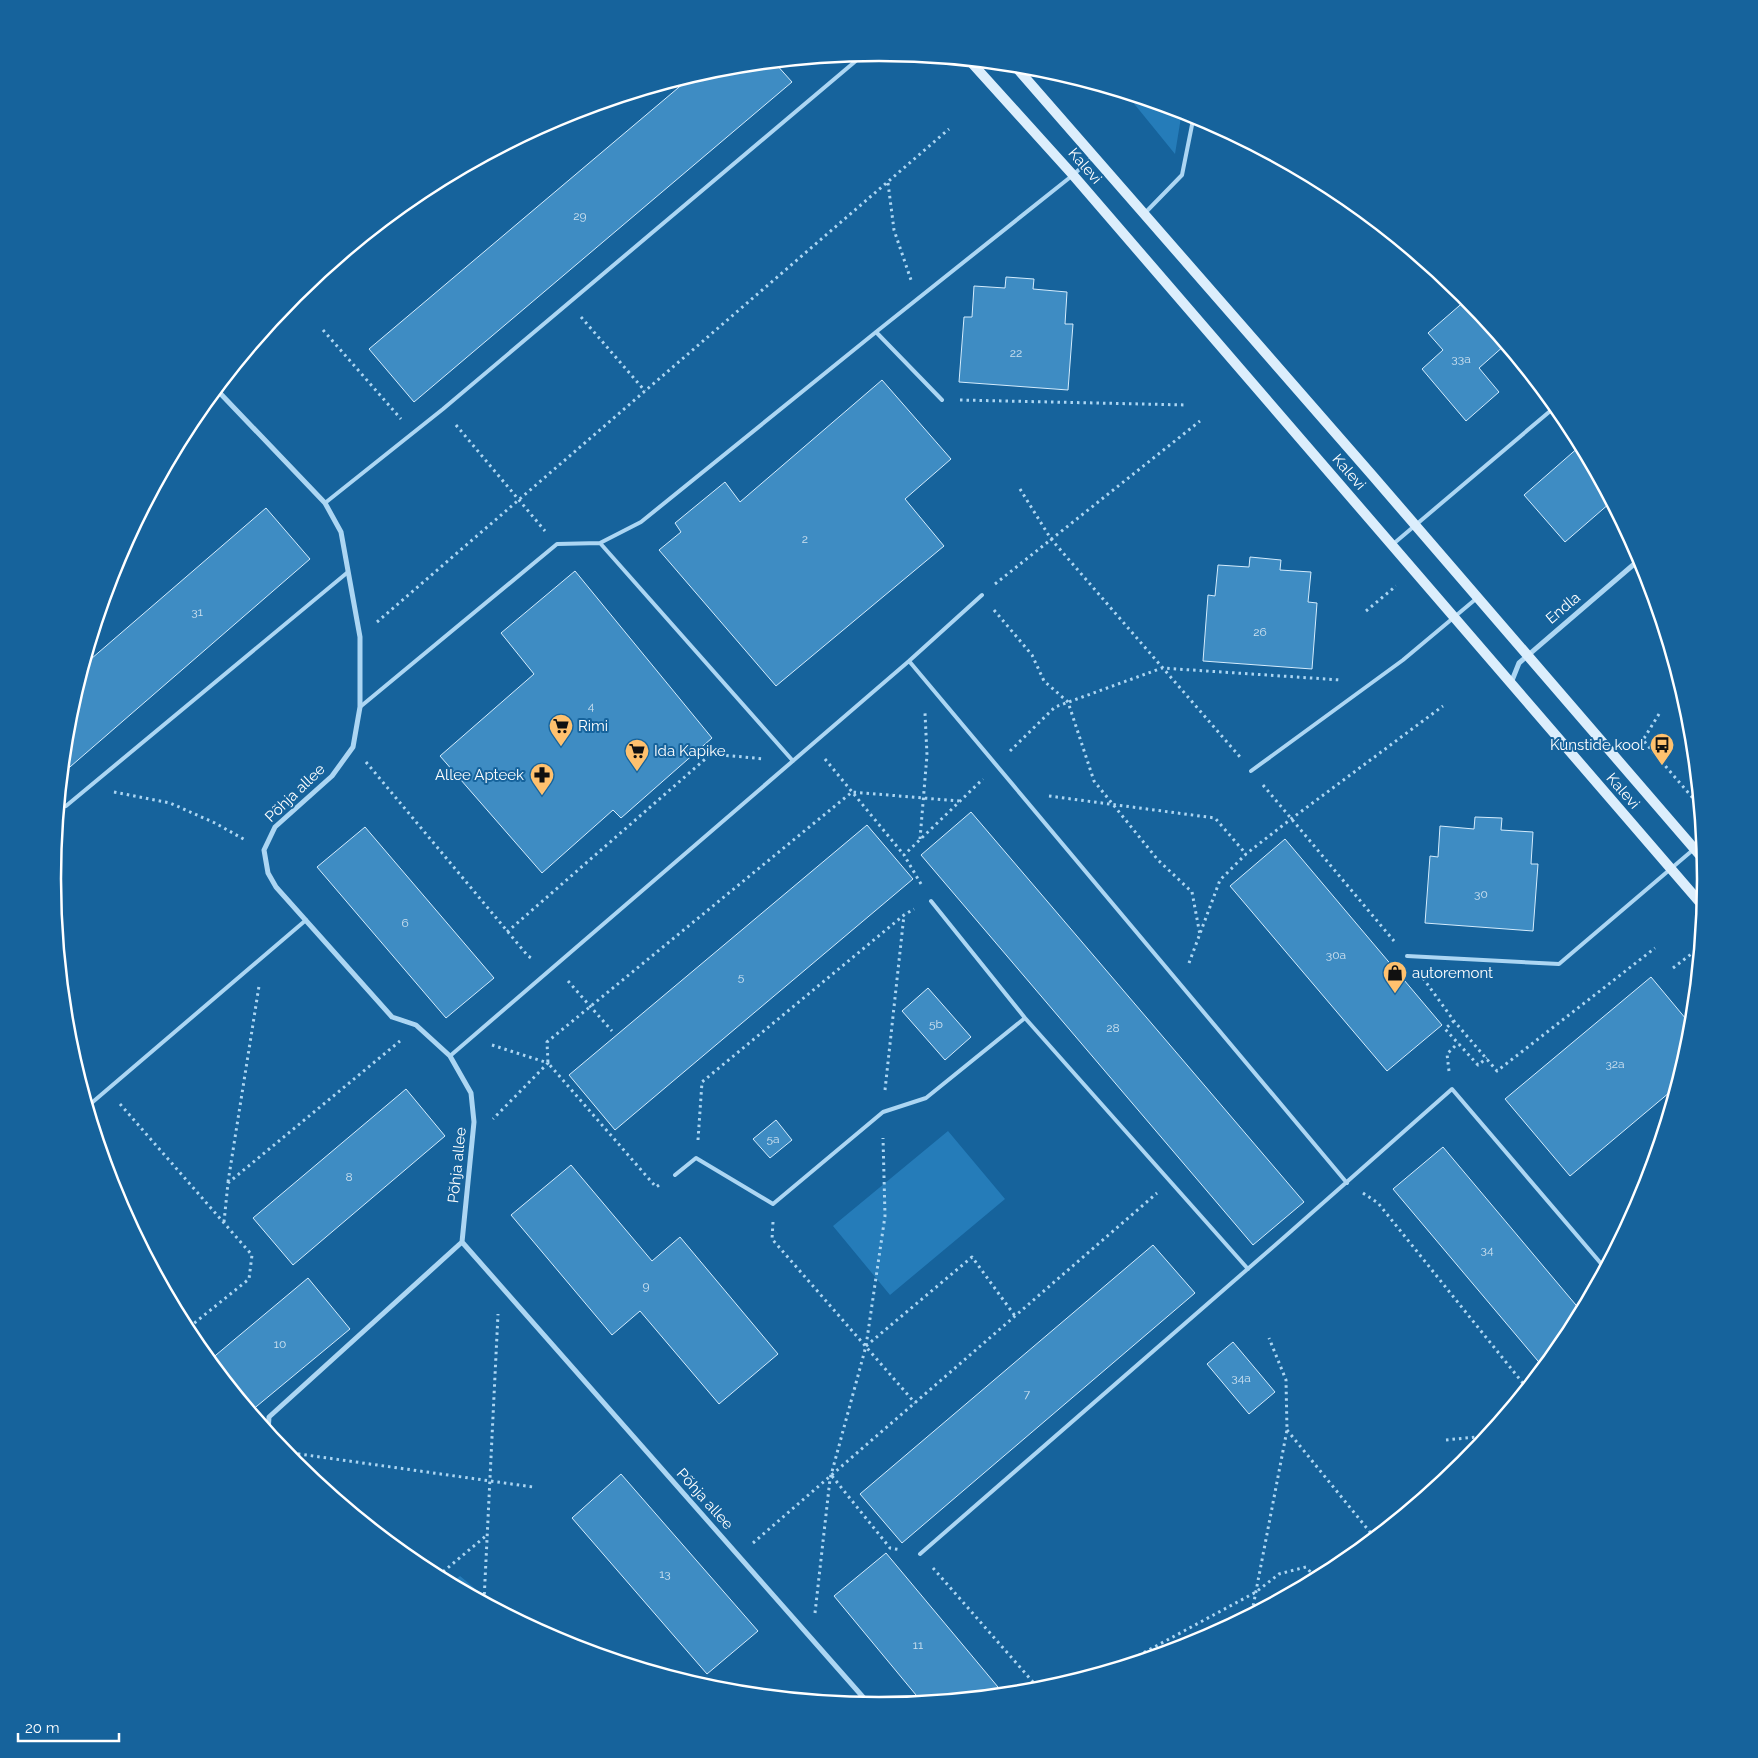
<svg xmlns="http://www.w3.org/2000/svg" width="1758" height="1758" font-family="Raleway,sans-serif">
	<style>
		.green { fill: #257cb9 }
		.building { fill: #3e8cc3; stroke: #d4ecfd }
		.lines { fill: none; stroke-linecap: round; stroke-linejoin: round }
		.path { stroke: #acd6f3; stroke-width: 3; stroke-dasharray: 2.5 4; stroke-linecap: butt }
		.service { stroke: #acd6f3; stroke-width: 4 }
		.minor { stroke: #acd6f3; stroke-width: 5 }
		.secondary { stroke: #dceefc; stroke-width: 10 }
		.labels { text-anchor: middle; dominant-baseline: central; stroke-width: 4; stroke-linejoin: round; paint-order: stroke }
		.number-label { font-size: 12px; fill: #cfe2f0 }
		.street-label { font-size: 15px; fill: #fff; stroke: #16639c }
		.poi-label { font-size: 15px; fill: #fff; stroke: #16639c; text-anchor: start }
		.rim { fill: none; stroke: #fff; stroke-width: 2.5 }
	</style>
	<rect width="100%" height="100%" fill="#16639c"/>
	<path class="green" d="M1127,95L1182,111L1175,154Z
		M948,1131L1005,1199L890,1295L833,1226Z
		M460,1576L484,1596V1600L451,1583Z"/>
	<path class="building" d="M775,63L792,82L414,402L369,349L691,77L718,68Z
		M1006,277L1034,279L1033,289L1067,292L1065,324H1073L1068,390L959,382L964,317H972L974,286L1005,288Z
		M1467,299L1505,345L1479,368L1499,392L1466,421L1422,369L1443,350L1428,333Z
		M882,380L951,459L905,499L944,546L776,686L659,550L681,532L675,523L725,482L740,502Z
		M1580,446L1610,503L1565,542L1524,495Z
		M266,508L310,559L63,773L68,717L84,665Z
		M1250,557L1281,560L1280,570L1311,572L1308,602L1317,603L1312,669L1203,661L1208,595L1215,596L1218,565L1249,567Z
		M575,571L712,738L621,818L613,810L542,873L440,756L534,674L501,633Z
		M971,812L1304,1202L1253,1245L921,855Z
		M1475,817L1502,818L1501,830L1533,832L1531,864H1538L1533,931L1425,923L1430,856L1438,857L1440,826L1474,829Z
		M867,825L913,879L615,1130L569,1075Z
		M365,827L494,978L446,1018L317,867Z
		M1285,839L1442,1025L1387,1071L1230,886Z
		M1651,977L1691,1025L1690,1041L1676,1087L1570,1176L1505,1099Z
		M928,988L971,1037L945,1060L902,1011Z
		M406,1089L445,1136L293,1265L253,1218Z
		M776,1120L792,1140L770,1158L753,1139Z
		M1443,1147L1581,1311L1566,1338L1543,1367L1393,1189Z
		M571,1165L652,1261L680,1237L778,1354L719,1404L640,1311L612,1335L511,1215Z
		M1153,1245L1195,1293L902,1543L860,1494Z
		M308,1278L350,1329L251,1411L210,1360Z
		M1233,1342L1275,1392L1249,1414L1207,1364Z
		M621,1474L758,1631L707,1674L572,1518Z
		M886,1553L1003,1693L921,1701L834,1596Z"/>
	<g class="lines">
		<path class="path" d="M888,183L894,230L911,280
			M581,317L645,391
			M323,330L401,419
			M960,400L1187,405
			M456,425L545,531
			M1020,489L1051,539L1240,757
			M995,584L1200,421
			M994,610L1032,655L1044,681L1068,702L1094,781L1158,860L1192,892L1200,935
			M1366,611L1396,586
			M377,622L949,129
			M1659,714L1643,740L1698,804
			M1010,751L1055,707L1162,668L1341,680
			M825,759L904,855
			M366,762L528,956L533,959
			M1263,785L1394,941
			M114,792L170,803L215,823L247,841
			M1049,796L1215,818L1246,854
			M920,839L927,755L925,713
			M921,884L904,855L983,779
			M507,932L711,754L765,759
			M1189,963L1220,880L1246,854L1291,819L1443,706
			M1673,968L1699,948
			M1423,978L1454,1021L1497,1071L1655,948
			M568,981L612,1031
			M1454,1021L1445,1029L1478,1065L1487,1058
			M492,1045L548,1063L493,1119
			M1449,1071L1447,1054L1458,1043
			M885,1090L904,915
			M120,1104L252,1255L249,1279L187,1329
			M698,1140L702,1082L904,915L914,909
			M228,1182L259,986
			M659,1185L656,1187L548,1063L547,1042L852,792L959,801
			M1363,1193L1378,1203L1526,1387
			M224,1222L228,1183L400,1041
			M773,1222L772,1239L915,1403
			M866,1346L972,1257L1015,1316
			M1287,1430L1374,1537
			M1446,1440L1486,1436
			M285,1452L533,1487
			M832,1476L890,1548L901,1550
			M753,1543L1157,1193
			M933,1568L1040,1690
			M438,1576L487,1535
			M484,1601L498,1314
			M1252,1612L1287,1430L1286,1380L1269,1338
			M815,1613L830,1479L866,1346L885,1216L883,1138
			M1121,1665L1256,1592L1279,1574L1306,1567L1316,1578"/>
		<path class="service" d="M1144,214L1182,175L1194,115
			M942,400L876,332L1073,175L1094,156
			M325,503L443,409L864,54
			M600,543L641,522L876,332
			M1392,545L1555,407
			M909,661L1347,1183
			M360,707L557,544L600,543L793,761
			M1251,771L1403,660L1477,598
			M60,807L66,806L348,572
			M931,901L1025,1018L1248,1269
			M1407,956L1559,964L1694,849
			M450,1056L909,661L982,595
			M88,1106L306,920
			M675,1175L696,1158L773,1204L883,1112L926,1098L1025,1018
			M920,1554L1289,1233L1452,1089L1604,1267"/>
		<path class="minor" d="M217,390L325,503L341,532L360,637V707L353,747L332,776L275,827L264,850L268,873L276,887L392,1017L416,1025L450,1056L471,1093L474,1122L462,1242L269,1417L268,1431
			M1511,683L1519,663L1640,559
			M462,1242L870,1705"/>
		<path class="secondary" d="M970,61L1073,175L1703,906
			M1015,66L1372,475L1704,860"/>
	</g>
	<defs>
		<symbol id="supermarket-pin" viewBox="-11 -11 22 30"><path d="M0 17L-7.5 6A9.5 9.5 0 1 1 7.5 6Z" fill="#ffc16e" stroke="#16639c"/><path d="M-6-5.5h2.5l.6 2H6L4.5 2H-2.5L-4.4-4H-6ZM-1.5 3.2a1.3 1.3 0 1 0 .1 0ZM3 3.2a1.3 1.3 0 1 0 .1 0Z" fill="#111"/></symbol>
		<symbol id="bus-pin" viewBox="-11 -11 22 30"><path d="M0 17L-7.5 6A9.5 9.5 0 1 1 7.5 6Z" fill="#ffc16e" stroke="#16639c"/><path d="M-5-6H5V4H4V6H2V4H-2V6H-4V4H-5ZM-3.5-4V0h7V-4ZM-3.5 1.2v1.5H-2V1.2ZM2 1.2v1.5H3.5V1.2Z" fill="#111"/></symbol>
		<symbol id="pharmacy-pin" viewBox="-11 -11 22 30"><path d="M0 17L-7.5 6A9.5 9.5 0 1 1 7.5 6Z" fill="#ffc16e" stroke="#16639c"/><path d="M-2-6h4v4h4v4h-4v4h-4v-4h-4v-4h4Z" fill="#111"/></symbol>
		<symbol id="shop-pin" viewBox="-11 -11 22 30"><path d="M0 17L-7.5 6A9.5 9.5 0 1 1 7.5 6Z" fill="#ffc16e" stroke="#16639c"/><path d="M-5-2.5h2.3a2.7 3.5 0 0 1 5.4 0H5L5.5 6h-11ZM-1.5-2.5h3a1.5 2.3 0 0 0-3 0Z" fill="#111"/></symbol>
	</defs>
	<g fill-rule="evenodd">
		<use href="#supermarket-pin" x="547" y="712" width="28" height="38"/>
		<use href="#bus-pin" x="1648" y="731" width="28" height="38"/>
		<use href="#supermarket-pin" x="623" y="737" width="28" height="38"/>
		<use href="#pharmacy-pin" x="528" y="761" width="28" height="38"/>
		<use href="#shop-pin" x="1381" y="959" width="28" height="38"/>
	</g>
	<g class="labels">
		<g class="number-label">
			<text x="580" y="216">29</text>
			<text x="1016" y="353">22</text>
			<text x="1461" y="359">33a</text>
			<text x="805" y="539">2</text>
			<text x="197" y="612">31</text>
			<text x="1260" y="632">26</text>
			<text x="591" y="706">4</text>
			<text x="1481" y="894">30</text>
			<text x="405" y="923">6</text>
			<text x="1336" y="955">30a</text>
			<text x="741" y="977">5</text>
			<text x="936" y="1024">5b</text>
			<text x="1113" y="1028">28</text>
			<text x="1615" y="1064">32a</text>
			<text x="773" y="1139">5a</text>
			<text x="349" y="1177">8</text>
			<text x="1487" y="1250">34</text>
			<text x="646" y="1286">9</text>
			<text x="280" y="1344">10</text>
			<text x="1241" y="1378">34a</text>
			<text x="1027" y="1394">7</text>
			<text x="665" y="1574">13</text>
			<text x="918" y="1645">11</text>
		</g>
		<g class="street-label">
			<text transform="translate(1085 166) rotate(49)">Kalevi</text>
			<text transform="translate(1349 472) rotate(49)">Kalevi</text>
			<text transform="translate(1563 608) rotate(-40)">Endla</text>
			<text transform="translate(1623 791) rotate(49)">Kalevi</text>
			<text transform="translate(295 793) rotate(-44)">Põhja allee</text>
			<text transform="translate(457 1165) rotate(-84)">Põhja allee</text>
			<text transform="translate(705 1499) rotate(48)">Põhja allee</text>
		</g>
		<g class="poi-label">
			<text x="578" y="726">Rimi</text>
			<text x="1644" y="745" text-anchor="end">Kunstide kool</text>
			<text x="654" y="751">Ida Kapike</text>
			<text x="524" y="775" text-anchor="end">Allee Apteek</text>
			<text x="1412" y="973">autoremont</text>
		</g>
	</g>
	<path d="M0 0H1758V1758H0ZM61 879a818 818 0 1 1 1636 0a818 818 0 1 1-1636 0Z" fill="#16639c" fill-rule="evenodd"/>
	<path class="rim" d="M61 879a818 818 0 1 1 1636 0a818 818 0 1 1-1636 0Z"/>
	<path d="M18 1733v8h101v-8" fill="none" stroke="#ffffff" stroke-width="2.5"/>
	<text x="25" y="1733" font-size="15" fill="#ffffff" stroke="#16639c" stroke-width="4" paint-order="stroke">20 m</text>
</svg>
